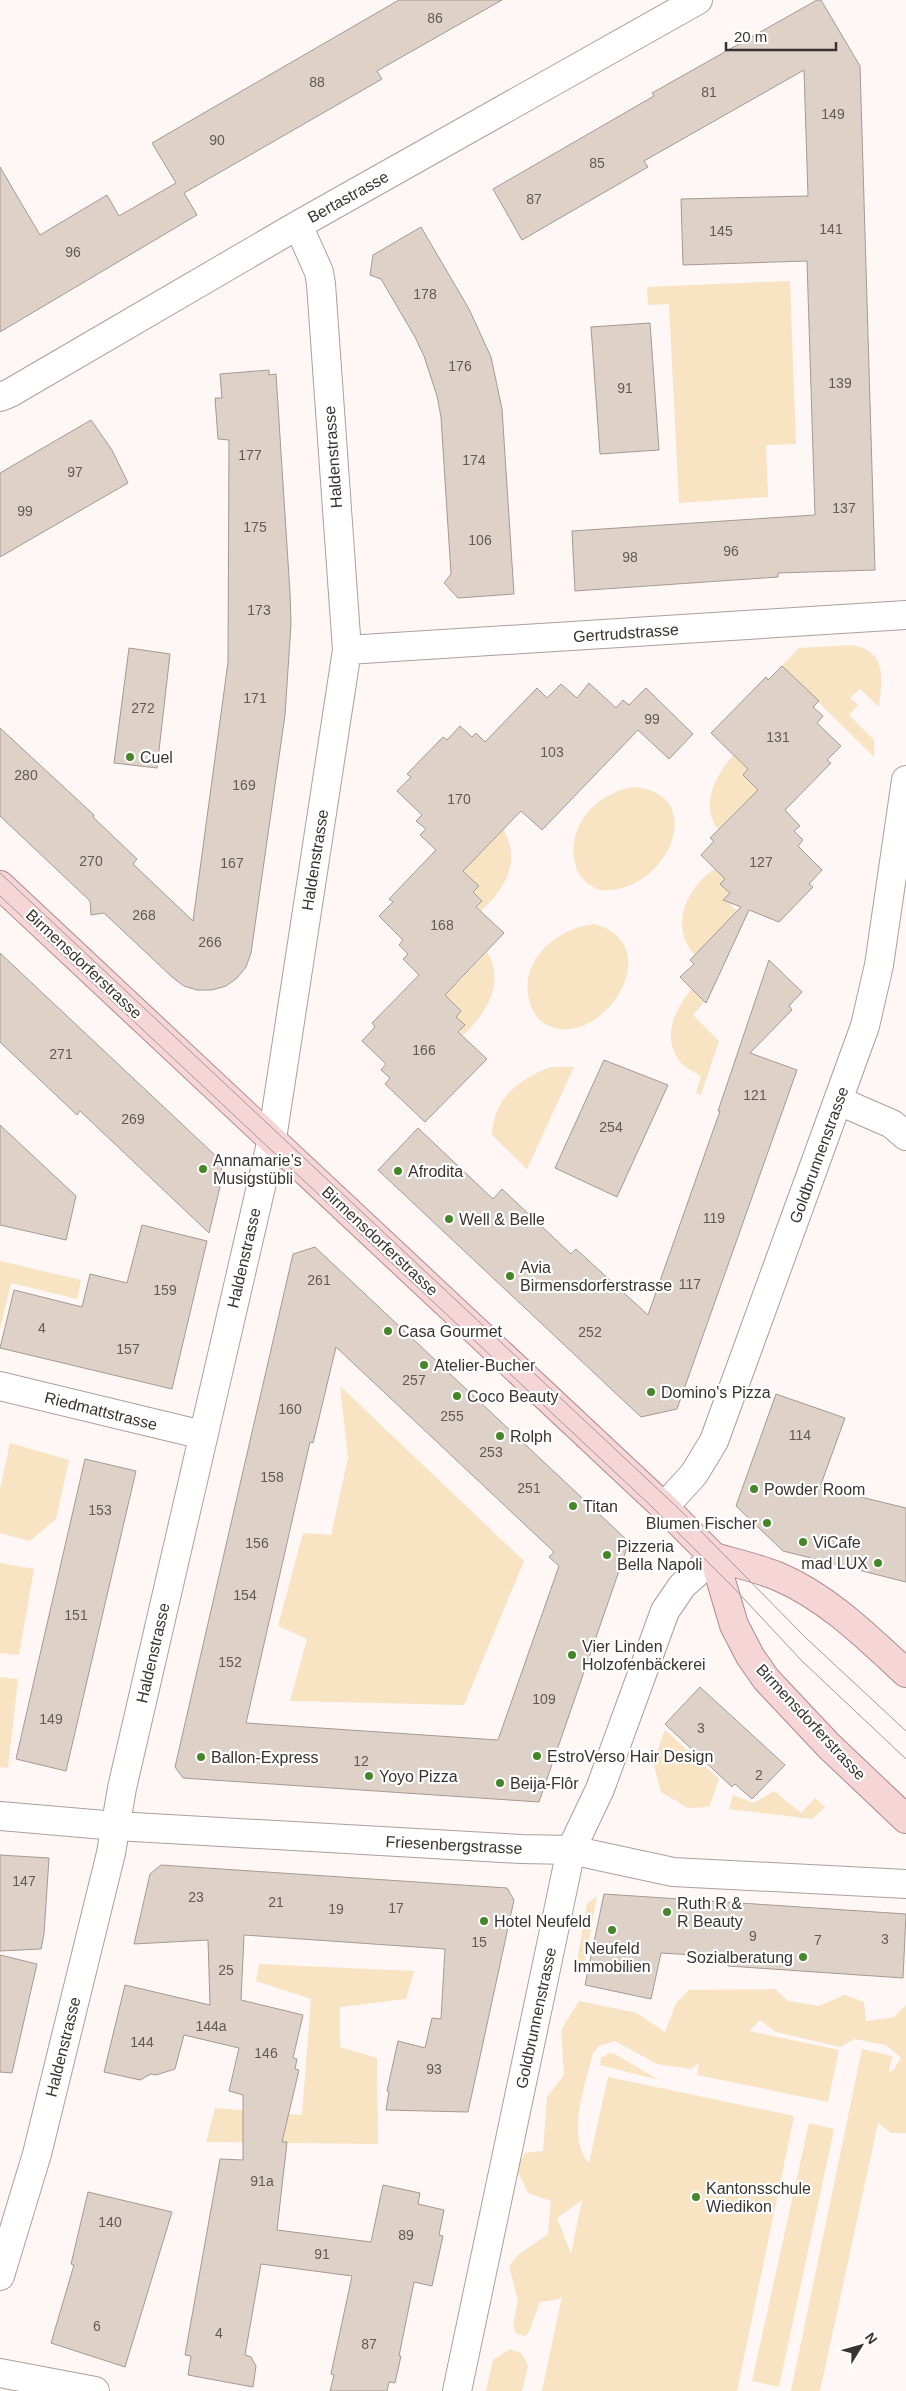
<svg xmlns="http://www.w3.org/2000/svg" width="906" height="2391" font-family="Helvetica,sans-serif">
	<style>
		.green { fill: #f8e3c2; fill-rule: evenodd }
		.building { fill: #ddd1c8; stroke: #a59a92; fill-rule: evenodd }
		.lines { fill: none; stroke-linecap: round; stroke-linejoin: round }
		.minor-casing { stroke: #ad9f9a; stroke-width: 30 }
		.major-casing { stroke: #af8a8a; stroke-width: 30 }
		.minor { stroke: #fff; stroke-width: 28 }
		.major { stroke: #f5d5d6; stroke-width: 28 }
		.tram { stroke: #a09a98; stroke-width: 1 }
		.poi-dot { fill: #458629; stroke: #fff; stroke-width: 2 }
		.labels { text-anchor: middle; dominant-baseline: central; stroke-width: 4.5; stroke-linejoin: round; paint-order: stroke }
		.number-label { font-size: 14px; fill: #625a57 }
		.street-label { font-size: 16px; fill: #393331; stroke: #fff }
		.poi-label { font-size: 16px; fill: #393331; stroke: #fff; text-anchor: start }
	</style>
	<rect width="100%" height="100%" fill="#fef7f5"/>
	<path class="green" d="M790,281L796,444L766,445L768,497L679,503L669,304L648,305L647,287Z
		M852,645C888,652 882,679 879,707L860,689L850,698L858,705L849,715L874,740V757L782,666L799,648Z
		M738,750L744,755L739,761L748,769L743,775L761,793L750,804L746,801L718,829C698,802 719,770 738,750Z
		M634,787C712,794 665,896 601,890C594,889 587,883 582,878C577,872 575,866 574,857C569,822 601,791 634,787Z
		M503,829C522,861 505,889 481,911L477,907L482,901L473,892L479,886L460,867Z
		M715,869L725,879L720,884L730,893L725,899L741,915L695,955C669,928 686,887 715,869Z
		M594,924C672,945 600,1054 545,1024C538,1020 532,1011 530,1003C517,961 557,928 594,924Z
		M487,952C506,982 486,1015 462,1036L459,1032L465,1025L456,1017L461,1011L442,992L453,980L457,984Z
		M692,989L705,1001L693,1015L719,1041L701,1095L696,1093L701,1076C695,1072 685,1068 681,1063C661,1038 674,1010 692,989Z
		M550,1067H574L527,1169L492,1135C493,1099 518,1080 550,1067Z
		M0,1261L81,1280L77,1299L11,1283L0,1329Z
		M340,1386L524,1561L464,1705L290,1701L307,1639L278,1626L303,1533L331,1535L348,1458Z
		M10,1443L69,1460L56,1519L30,1541L0,1533V1489Z
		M0,1563L34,1569L19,1655L0,1653Z
		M0,1677L18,1679L8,1768L0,1767Z
		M665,1730L719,1779L709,1807L688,1808L661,1792L653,1762Z
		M774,1791L801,1813L815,1798L825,1807L812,1819L729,1809L733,1795L754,1803Z
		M597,1896L585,1961H577L587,1904Z
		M259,1964L414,1971L406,1999L340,2007V2047L377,2058L378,2144L206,2142L215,2108L302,2115L311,1999L256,1981Z
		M775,1989L788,2001L819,2006L844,1995L864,2002L866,2021L894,2017L906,2005V2133H891L878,2123L820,2391H791L862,2049L892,2056L889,2073L894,2069L901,2058L886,2045L854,2039L840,2047L776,2032L760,2020L749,2031L839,2050L828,2102L697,2075L699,2063L691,2069L657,2064L615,2041L599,2046L593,2053C586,2084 565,2136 589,2163L608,2077L794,2116L737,2391H542L562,2296L559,2299L540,2302L528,2334L524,2336L516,2333L513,2325L518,2300L509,2266L518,2255L548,2234L551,2201L528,2193L516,2168L525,2153L543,2151L547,2097L564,2075L561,2030L579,2001L637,2013L665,2032L676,2003L689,1990ZM582,2200L571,2254L557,2218Z
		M609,2053L615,2054L659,2080L600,2065L601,2058Z
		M809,2123L834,2129L779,2387L752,2381Z
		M510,2349L522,2354L528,2366L522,2391H486L493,2360Z"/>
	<path class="building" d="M399,0H502L377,71L382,79L184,193L197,215L0,332V167L40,235L107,195L119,216L176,183L152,143Z
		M817,0H821L860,66L875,570L778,573V577L575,591L572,531L815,515L807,261L683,265L681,199L808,196L804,70L644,161L648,167L522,240L493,189L654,96L652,93Z
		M421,227L469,309L491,357L502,409L514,594L458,598L444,583L451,574L441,417L437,396L424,356L415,337L381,279L370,275L373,255Z
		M650,323L659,450L600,454L591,327Z
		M269,370V375L276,374L290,593L291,624L285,715L251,953L246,967L237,978L226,986L212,990H197L184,986L172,977L104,913L91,915L90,901L0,816V728L94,815L93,817L137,859L133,864L193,921L228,662L229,440L218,439L215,398H222L220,374Z
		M91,420L112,450L128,483L0,557V473Z
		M129,648L170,654L157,768L114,763Z
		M782,666L819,701L813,707L823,716L817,723L841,746L827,760L831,763L785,810L800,826L794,831L803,840L798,846L822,870L809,884L813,887L779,922L749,910L706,1003L680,977L694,964L690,960L741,907L723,900L730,893L720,884L725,879L701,855L714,841L710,838L758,790L743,775L748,769L711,733L766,677L768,680Z
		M589,683L616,708L623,700L629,705L646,688L693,734L669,759L638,730L542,830L521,811L463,871L479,886L473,892L482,901L476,907L504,933L445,995L461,1011L456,1017L465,1025L458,1032L487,1059L425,1122L385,1084L390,1078L381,1070L386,1064L362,1041L375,1027L372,1023L419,975L403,959L408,954L399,945L403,940L379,916L393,902L389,899L436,850L420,835L426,829L416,821L422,815L397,791L411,777L407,774L443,737L447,740L460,726L472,737L476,733L485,742L537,688L547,698L561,684L577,698Z
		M0,953L218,1158L223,1174L209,1233L80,1111L77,1115L0,1042Z
		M769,960L802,992L789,1006L792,1010L750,1053L797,1070L677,1409L641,1417L378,1170L418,1128L493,1199L502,1189L571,1254L576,1249L648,1315L720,1111H718Z
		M604,1060L668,1085L617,1197L555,1168Z
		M0,1125L76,1196L66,1240L0,1225Z
		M142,1225L207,1241L172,1389L0,1348L14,1290L82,1307L90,1274L127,1283Z
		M315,1247L629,1542L539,1802L183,1778L175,1767L293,1254ZM336,1347L554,1552L549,1557L559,1566L498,1740L246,1723L310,1442L313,1443Z
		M776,1394L845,1418L820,1487L906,1508V1582L783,1551L736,1506Z
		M85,1459L136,1471L66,1771L16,1759Z
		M700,1687L785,1765L752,1799L735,1784L732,1787L665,1724Z
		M0,1855L49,1858L44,1934L41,1949L0,1951Z
		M161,1865L507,1888L514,1900L468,2112L386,2110L389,2092L387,2091L398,2041L425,2048L432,2018L441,2019L445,1949L244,1935L241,2000L303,2015L293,2058L297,2059L295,2069L299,2070L282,2142H287L277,2230L371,2242L383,2185L420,2193L418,2204L444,2210L439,2235L443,2236L432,2286L414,2282L399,2356H401L395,2383L389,2382L387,2391H330L334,2375L331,2374L352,2276L261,2264L245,2355L251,2357L256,2366L253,2387L188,2375L191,2356L185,2355L220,2159L243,2160V2095L229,2091L239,2048L184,2035L175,2069L156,2075L151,2074L140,2080L104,2072L125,1985L210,2005L208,1940L134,1944L150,1874Z
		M604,1894L906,1914L903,1978L728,1966V1957L661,1953L651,1999L585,1985Z
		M0,1955L37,1964L12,2073L0,2072Z
		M88,2192L172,2212L125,2367L51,2343L74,2265L71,2264Z"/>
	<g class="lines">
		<defs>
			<path id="minor" d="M0,397L10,393L298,225L698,0
				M347,650L906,615
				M839,1101L892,1124L906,1136
				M0,1386L203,1435
				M664,1507L694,1474L714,1441L865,1026L879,965L906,780
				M0,1816L116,1826L521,1849L571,1850L673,1872L906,1884
				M0,2276L37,2154L111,1853L122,1788L272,1139L347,650L321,284L319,272L298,225
				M0,2373L95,2391
				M457,2391L571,1850L600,1789L665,1611L682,1586L714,1557"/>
			<path id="major" d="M0,885L664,1507L714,1557L734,1625L750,1656L766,1679L829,1746L906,1819
				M714,1557C735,1563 757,1568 777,1576C827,1597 866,1636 906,1673"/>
		</defs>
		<use href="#minor" class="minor-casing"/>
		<use href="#major" class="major-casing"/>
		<use href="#minor" class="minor"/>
		<use href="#major" class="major"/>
		<path class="tram" d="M0,873L679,1509L806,1638L906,1731
			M0,896L650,1505L732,1586L802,1661L906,1759"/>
	</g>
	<g class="poi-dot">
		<circle cx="130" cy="757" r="5"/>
		<circle cx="203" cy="1169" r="5"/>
		<circle cx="398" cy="1171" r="5"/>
		<circle cx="449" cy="1219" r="5"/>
		<circle cx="510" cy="1276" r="5"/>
		<circle cx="388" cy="1331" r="5"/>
		<circle cx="424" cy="1365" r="5"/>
		<circle cx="651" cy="1392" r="5"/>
		<circle cx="457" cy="1396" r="5"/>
		<circle cx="500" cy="1436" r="5"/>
		<circle cx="754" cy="1489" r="5"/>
		<circle cx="573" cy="1506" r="5"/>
		<circle cx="767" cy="1523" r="5"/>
		<circle cx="803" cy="1542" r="5"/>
		<circle cx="607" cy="1555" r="5"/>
		<circle cx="878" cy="1563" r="5"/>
		<circle cx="572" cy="1655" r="5"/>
		<circle cx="537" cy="1756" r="5"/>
		<circle cx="201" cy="1757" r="5"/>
		<circle cx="369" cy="1776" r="5"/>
		<circle cx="500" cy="1783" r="5"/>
		<circle cx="667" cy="1912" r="5"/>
		<circle cx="484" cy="1921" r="5"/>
		<circle cx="612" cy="1930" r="5"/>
		<circle cx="803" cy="1957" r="5"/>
		<circle cx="696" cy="2197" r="5"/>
	</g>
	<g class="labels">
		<g class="number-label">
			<text x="435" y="18">86</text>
			<text x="317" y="82">88</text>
			<text x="709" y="92">81</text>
			<text x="833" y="114">149</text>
			<text x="217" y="140">90</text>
			<text x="597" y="163">85</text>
			<text x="534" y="199">87</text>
			<text x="831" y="229">141</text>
			<text x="721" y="231">145</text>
			<text x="73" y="252">96</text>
			<text x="425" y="294">178</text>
			<text x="460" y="366">176</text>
			<text x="840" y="383">139</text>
			<text x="625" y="388">91</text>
			<text x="250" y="455">177</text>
			<text x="474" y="460">174</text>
			<text x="75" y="472">97</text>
			<text x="844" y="508">137</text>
			<text x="25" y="511">99</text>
			<text x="255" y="527">175</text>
			<text x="480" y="540">106</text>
			<text x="731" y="551">96</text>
			<text x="630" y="557">98</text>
			<text x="259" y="610">173</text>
			<text x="255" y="698">171</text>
			<text x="143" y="708">272</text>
			<text x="652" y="719">99</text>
			<text x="778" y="737">131</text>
			<text x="552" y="752">103</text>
			<text x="26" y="775">280</text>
			<text x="244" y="785">169</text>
			<text x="459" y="799">170</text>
			<text x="91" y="861">270</text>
			<text x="761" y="862">127</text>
			<text x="232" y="863">167</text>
			<text x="144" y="915">268</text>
			<text x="442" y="925">168</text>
			<text x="210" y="942">266</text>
			<text x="424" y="1050">166</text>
			<text x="61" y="1054">271</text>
			<text x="755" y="1095">121</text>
			<text x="133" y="1119">269</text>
			<text x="611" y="1127">254</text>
			<text x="714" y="1218">119</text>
			<text x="319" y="1280">261</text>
			<text x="690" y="1284">117</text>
			<text x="165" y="1290">159</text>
			<text x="42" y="1328">4</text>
			<text x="590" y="1332">252</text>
			<text x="128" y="1349">157</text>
			<text x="414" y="1380">257</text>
			<text x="290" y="1409">160</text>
			<text x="452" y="1416">255</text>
			<text x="800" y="1435">114</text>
			<text x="491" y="1452">253</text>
			<text x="272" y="1477">158</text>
			<text x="529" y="1488">251</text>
			<text x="100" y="1510">153</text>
			<text x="257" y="1543">156</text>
			<text x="245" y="1595">154</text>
			<text x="76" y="1615">151</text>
			<text x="230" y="1662">152</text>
			<text x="544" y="1699">109</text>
			<text x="51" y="1719">149</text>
			<text x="701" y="1728">3</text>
			<text x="361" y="1761">12</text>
			<text x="759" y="1775">2</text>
			<text x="24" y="1881">147</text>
			<text x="196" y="1897">23</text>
			<text x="276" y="1902">21</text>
			<text x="396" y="1908">17</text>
			<text x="336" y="1909">19</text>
			<text x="753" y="1936">9</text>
			<text x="885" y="1939">3</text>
			<text x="818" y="1940">7</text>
			<text x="479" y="1942">15</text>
			<text x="226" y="1970">25</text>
			<text x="211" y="2026">144a</text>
			<text x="142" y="2042">144</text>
			<text x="266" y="2053">146</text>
			<text x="434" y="2069">93</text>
			<text x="262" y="2181">91a</text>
			<text x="110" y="2222">140</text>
			<text x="406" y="2235">89</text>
			<text x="322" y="2254">91</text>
			<text x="97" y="2326">6</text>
			<text x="219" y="2333">4</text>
			<text x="369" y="2344">87</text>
		</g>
		<g class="street-label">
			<text transform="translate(348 197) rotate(-29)">Bertastrasse</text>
			<text transform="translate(333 457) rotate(-94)">Haldenstrasse</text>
			<text transform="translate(626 633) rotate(-4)">Gertrudstrasse</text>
			<text transform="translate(315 860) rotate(-81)">Haldenstrasse</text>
			<text transform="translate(84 964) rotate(43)">Birmensdorferstrasse</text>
			<text transform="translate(819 1155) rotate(-70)">Goldbrunnenstrasse</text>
			<text transform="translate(380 1241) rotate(43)">Birmensdorferstrasse</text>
			<text transform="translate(244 1258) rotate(-77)">Haldenstrasse</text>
			<text transform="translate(101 1411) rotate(14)">Riedmattstrasse</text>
			<text transform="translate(153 1653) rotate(-77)">Haldenstrasse</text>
			<text transform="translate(811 1722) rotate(47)">Birmensdorferstrasse</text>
			<text transform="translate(454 1845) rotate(3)">Friesenbergstrasse</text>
			<text transform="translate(536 2018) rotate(-78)">Goldbrunnenstrasse</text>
			<text transform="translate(63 2047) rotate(-76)">Haldenstrasse</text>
		</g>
		<g class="poi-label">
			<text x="140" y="757">Cuel</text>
			<text x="213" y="1160">Annamarie’s<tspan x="213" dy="18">Musigstübli</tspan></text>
			<text x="408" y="1171">Afrodita</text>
			<text x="459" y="1219">Well &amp; Belle</text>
			<text x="520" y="1267">Avia<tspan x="520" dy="18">Birmensdorferstrasse</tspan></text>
			<text x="398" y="1331">Casa Gourmet</text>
			<text x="434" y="1365">Atelier-Bucher</text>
			<text x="661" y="1392">Domino's Pizza</text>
			<text x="467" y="1396">Coco Beauty</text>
			<text x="510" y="1436">Rolph</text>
			<text x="764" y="1489">Powder Room</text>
			<text x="583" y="1506">Titan</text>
			<text x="757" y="1523" text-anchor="end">Blumen Fischer</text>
			<text x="813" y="1542">ViCafe</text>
			<text x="617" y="1546">Pizzeria<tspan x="617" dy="18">Bella Napoli</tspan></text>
			<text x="868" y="1563" text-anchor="end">mad LUX</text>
			<text x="582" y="1646">Vier Linden<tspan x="582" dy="18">Holzofenbäckerei</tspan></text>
			<text x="547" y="1756">EstroVerso Hair Design</text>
			<text x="211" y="1757">Ballon-Express</text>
			<text x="379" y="1776">Yoyo Pizza</text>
			<text x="510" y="1783">Beija-Flôr</text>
			<text x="677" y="1903">Ruth R &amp;<tspan x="677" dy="18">R Beauty</tspan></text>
			<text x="494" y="1921">Hotel Neufeld</text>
			<text x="612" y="1948" text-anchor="middle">Neufeld<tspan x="612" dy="18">Immobilien</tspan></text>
			<text x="793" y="1957" text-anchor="end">Sozialberatung</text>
			<text x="706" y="2188">Kantonsschule<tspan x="706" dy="18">Wiedikon</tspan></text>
		</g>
	</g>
	<g transform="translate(861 2346) rotate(53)" stroke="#ffffff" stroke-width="4" paint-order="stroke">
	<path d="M0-4L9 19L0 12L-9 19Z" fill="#393331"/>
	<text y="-8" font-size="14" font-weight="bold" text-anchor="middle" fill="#393331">N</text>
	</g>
	<path d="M726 42v8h110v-8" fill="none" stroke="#393331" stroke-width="2.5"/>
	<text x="734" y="42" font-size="15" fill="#393331" stroke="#ffffff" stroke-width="4" paint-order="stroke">20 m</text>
</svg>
